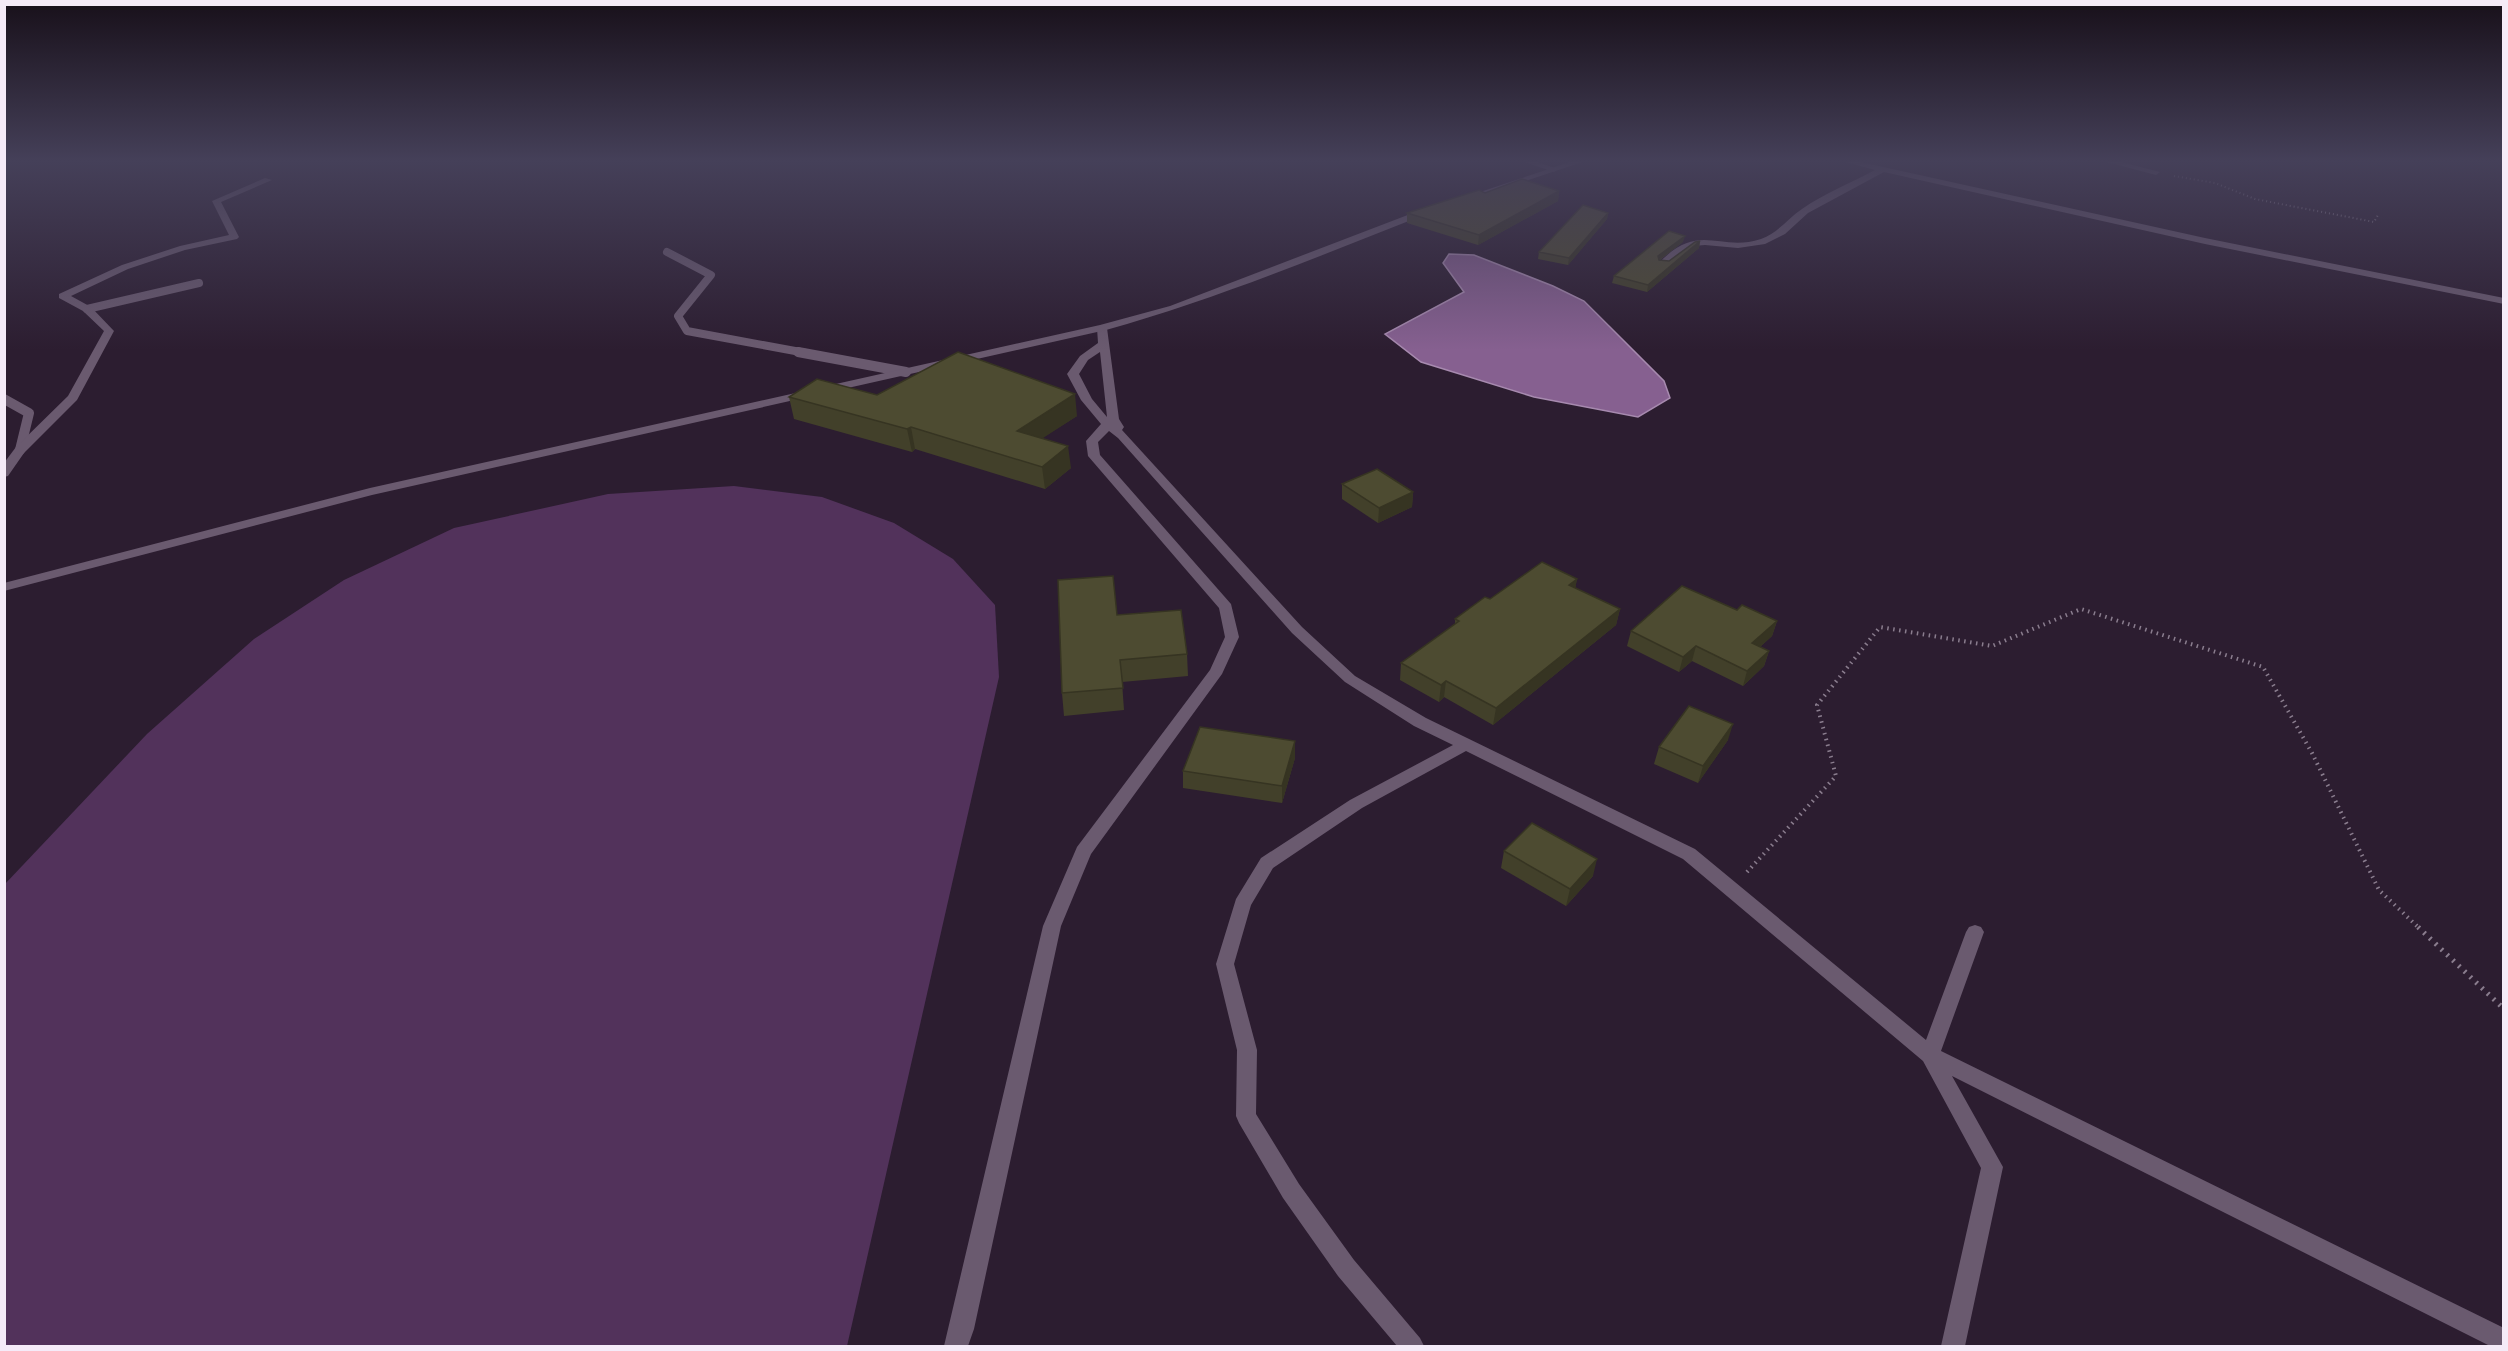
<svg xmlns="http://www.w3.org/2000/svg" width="2508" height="1351" font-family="Signika,sans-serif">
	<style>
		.green { fill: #52325b }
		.water { fill: #866090; stroke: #a78aaf; stroke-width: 1.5 }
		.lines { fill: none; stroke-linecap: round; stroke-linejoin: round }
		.path-far2 { stroke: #8a7d8e; stroke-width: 2; stroke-dasharray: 1 3; stroke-linecap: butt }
		.path-far1 { stroke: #8a7d8e; stroke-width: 4; stroke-dasharray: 1.5 4.5; stroke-linecap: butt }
		.path { stroke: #8a7d8e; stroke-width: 5; stroke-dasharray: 2 6; stroke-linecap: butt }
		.service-far1 { stroke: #6a5a6f; stroke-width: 8 }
		.service { stroke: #6a5a6f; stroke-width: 10 }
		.minor { fill: #6a5a6f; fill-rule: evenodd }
		.tertiary { fill: #6a5a6f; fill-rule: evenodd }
		.wall { fill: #42402a }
		.shaded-wall { fill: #363422 }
		.building { fill: #4d4b31; stroke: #363422; stroke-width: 1.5 }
	</style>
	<rect width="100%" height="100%" fill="#2c1d30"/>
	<path class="green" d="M734,486L822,497L894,523L953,559L995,605L999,677L847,1346H5V884L147,734L254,639L344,580L454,528L608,494Z"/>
	<path class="water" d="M1449,254L1474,255L1553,286L1584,301L1664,381L1670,398L1638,417L1534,397L1421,362L1385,334L1464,292L1443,263Z"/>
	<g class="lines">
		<path class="path-far2" d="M2174,176L2215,183L2255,199L2374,222L2378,215"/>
		<path class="path-far1" d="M1747,872L1836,776L1817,705L1880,627L1992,646L2081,609L2263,667L2312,753L2379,890L2419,928"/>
		<path class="path" d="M2418,927L2504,1009"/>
		<path class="service-far1" d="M667,252L711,275L678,316L687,331L806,353
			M87,309L199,283"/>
		<path class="service" d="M798,352L906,372
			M4,399L29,413L20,450"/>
		<path class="minor" d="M1522,161H1534L1558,169L1554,172Z
			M1842,161H1856L2205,238L2504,298V304L2205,244L1884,172L1808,213L1785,234L1765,244L1738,248L1705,245L1693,246L1666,266L1658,264C1699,220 1719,253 1761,239C1778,233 1787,219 1802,209C1823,194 1851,183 1875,170Z
			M2103,161H2117L2160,172L2156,175Z
			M265,178L272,180L221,202L239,237L237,239L185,250L128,269L71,296L91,307L114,331L77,400L24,453L8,476L4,477V463L16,447L68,396L104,331L83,311L59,298V294L122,265L180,246L229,235L212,201Z
			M1102,325L1107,328L1119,419L1124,427L1122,430L1302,627L1355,676L1426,718L1695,849L1926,1040L1966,932L1969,927L1975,925L1981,927L1984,932L1941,1051L2504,1328V1346H2490L1952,1076L2003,1167L1965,1346H1941L1981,1168L1923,1061L1683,859L1466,751L1362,808L1273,868L1251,905L1234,964L1257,1050L1256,1114L1299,1184L1354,1260L1420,1338L1424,1346H1397L1338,1276L1283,1198L1239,1123L1236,1116L1237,1050L1216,964L1236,899L1261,858L1350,800L1453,745L1414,726L1345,682L1292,633L1118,438L1109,431L1098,442L1100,455L1231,604L1239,637L1222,674L1091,854L1061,926L974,1329L968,1346H944L1043,926L1077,847L1210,670L1225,637L1219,608L1088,456L1086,441L1101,424L1081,400L1067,374L1080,356L1098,343L1097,328ZM1100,352L1107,417L1092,399L1079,374L1088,360Z"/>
		<path class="tertiary" d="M1573,161H1585L1469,200L1462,198Z
			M1426,208L1429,209V213C1322,255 1217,299 1106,330L372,495L4,591V583L370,488L1100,325L1170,306Z"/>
	</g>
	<path class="wall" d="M1559,191L1558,201L1478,245L1407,223V213L1485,193Z
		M1608,213L1607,219L1568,265L1538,259L1539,252Z
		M1700,241L1699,248L1647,292L1612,283L1614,276L1683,242L1660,260L1669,261Z
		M877,395L1077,416L1042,438L1071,468L1045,489L915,449L912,452L794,419L789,397Z
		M1342,484L1413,492L1412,507L1378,523L1342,499Z
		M1577,579L1575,588L1620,609L1616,625L1493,725L1444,697L1439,702L1400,680L1401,663L1455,624V619L1490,599Z
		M1737,610L1777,621L1772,636L1760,647L1769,651L1764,666L1743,686L1692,661L1679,672L1627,646L1631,631Z
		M1117,615L1187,654L1188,676L1122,682L1124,710L1064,716L1062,693Z
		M1728,740L1698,783L1654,764L1659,747Z
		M1295,758L1282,803L1183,788V771Z
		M1504,851L1593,876L1566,906L1501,868Z"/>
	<path class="shaded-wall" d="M1559,191L1558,201L1478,245L1479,235Z
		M1608,213L1607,219L1568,265L1569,258Z
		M1685,236L1683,242L1656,262L1658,256Z
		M1700,241L1699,248L1647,292L1648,285Z
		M1075,394L1077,416L1020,453L1017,431Z
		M911,427L915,449L912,452L907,429Z
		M1068,446L1071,468L1045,489L1042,467Z
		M1413,492L1412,507L1378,523L1379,508Z
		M1577,579L1574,595L1569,585Z
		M1620,609L1616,625L1493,725L1496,708Z
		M1777,621L1772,636L1748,658L1752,643Z
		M1696,646L1692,661L1679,672L1683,657Z
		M1769,651L1764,666L1743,686L1747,671Z
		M1446,681L1444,697L1439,702L1441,685Z
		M1733,724L1728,740L1698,783L1703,766Z
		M1295,741V758L1282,803V786Z
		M1597,859L1593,876L1566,906L1570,889Z"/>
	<path class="building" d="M1522,179L1559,191L1479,235L1407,213L1479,190L1485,193Z
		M1583,205L1608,213L1569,258L1539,252Z
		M1669,231L1685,236L1658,256L1659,260L1669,261L1695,242L1700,241L1648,285L1614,276Z
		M958,352L1075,394L1017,431L1068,446L1042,467L911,427L907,429L789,397L817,379L877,395Z
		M1377,469L1413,492L1379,508L1342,484Z
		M1542,562L1577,579L1569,585L1620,609L1496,708L1446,681L1441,685L1401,663L1459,621L1455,619L1485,597L1490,599Z
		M1113,576L1117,615L1181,610L1187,654L1120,660L1123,688L1062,693L1058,580Z
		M1682,586L1737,610L1742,605L1777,621L1752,643L1769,651L1747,671L1696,646L1683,657L1631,631Z
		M1689,706L1733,724L1703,766L1659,747Z
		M1200,727L1295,741L1282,786L1183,771Z
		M1532,823L1597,859L1570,889L1504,851Z"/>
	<linearGradient id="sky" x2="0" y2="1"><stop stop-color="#18101a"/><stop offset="0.46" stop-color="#454059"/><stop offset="1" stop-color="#454059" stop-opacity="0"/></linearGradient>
	<rect width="2508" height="350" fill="url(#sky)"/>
	<rect width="2508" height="1351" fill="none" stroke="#f5ebf8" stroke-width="12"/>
</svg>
